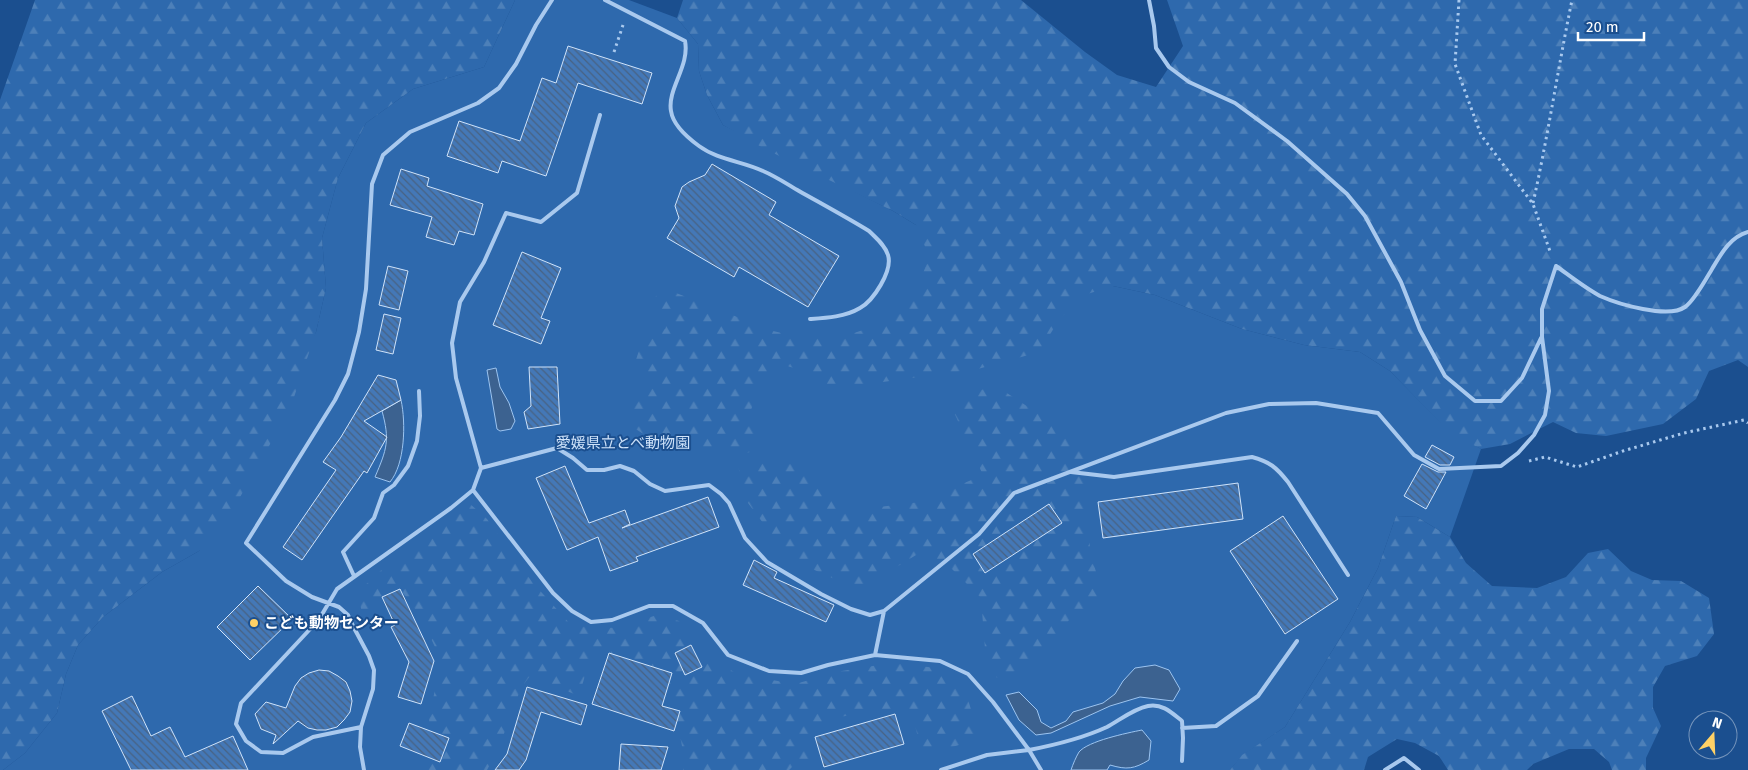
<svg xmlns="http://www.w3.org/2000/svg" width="1748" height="770" font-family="'Fira Sans','Noto Sans JP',sans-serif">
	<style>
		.green { fill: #2e69ad }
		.forest { fill: url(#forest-firs) }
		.water { fill: #3c6290; stroke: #9cc4f0 }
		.building { fill: url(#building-back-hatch); stroke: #cfe3fa }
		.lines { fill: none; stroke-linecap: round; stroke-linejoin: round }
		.path { stroke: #a9c9ee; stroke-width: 3; stroke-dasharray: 2.5 4; stroke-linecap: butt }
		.service { stroke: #a9c9ee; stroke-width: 4 }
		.poi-dot { fill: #ffd166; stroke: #1b4f8f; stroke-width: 2 }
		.labels { text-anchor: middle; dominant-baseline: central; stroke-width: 4; stroke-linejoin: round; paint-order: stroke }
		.park-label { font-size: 15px; fill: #cfe3fa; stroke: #1b4f8f }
		.poi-label { font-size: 15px; font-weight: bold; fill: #fff; stroke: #1b4f8f; text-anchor: start }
	</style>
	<defs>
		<pattern id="forest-firs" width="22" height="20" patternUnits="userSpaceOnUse" patternTransform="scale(1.25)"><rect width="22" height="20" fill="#2e69ad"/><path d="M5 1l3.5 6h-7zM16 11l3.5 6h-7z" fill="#4d80b9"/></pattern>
		<pattern id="building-back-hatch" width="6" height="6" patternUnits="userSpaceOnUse" patternTransform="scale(1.25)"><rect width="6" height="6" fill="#4478b7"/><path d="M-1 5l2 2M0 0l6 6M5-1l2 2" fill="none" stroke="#486282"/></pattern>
	</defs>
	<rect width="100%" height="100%" fill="#1b4f8f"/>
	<path class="green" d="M515,0H629L677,18L698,44L699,71L707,95L723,125L893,211L916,225L1113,286L1155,295L1242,329L1304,345L1360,352L1390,371L1445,427L1481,449L1450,537L1417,517L1396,516L1378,568L1350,622L1285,727L1243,755L1230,770H3L25,753L57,713L66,674L78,645L103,617L162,572L199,551L316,332L326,288L322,238L338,178L366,123L413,89L484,67Z"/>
	<path class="forest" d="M35,0H515L484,67L413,89L366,123L338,178L322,238L326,288L316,332L290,409L227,520L199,551L162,572L103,617L78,645L66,674L57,713L25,753L3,770H0V100Z
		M683,0H1021L1085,52L1117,75L1156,87L1183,46L1167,0H1748V367L1738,360L1709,371L1696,399L1663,424L1606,436L1576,433L1553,422L1510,444L1481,449L1450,433L1390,371L1360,352L1304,345L1242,329L1155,295L1113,286L1081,296L1059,320L1039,352L978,369L846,387L820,386L808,372L787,366L770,370L759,386L751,410L760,435L750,452L739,455L713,448L662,446L631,426L632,411L651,382L635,363L641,344L666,328L655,315V297L666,289L773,331L804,338L842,337L884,323L899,312L918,287L926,265V249L916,225L893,211L765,149L723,125L707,95L699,71L698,44L677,18Z
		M993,384L1085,444L1087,512L1090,548L1102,596L1072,617L1027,667L997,678L985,649L981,598L952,569L921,552L859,590L790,559L748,503L738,466L768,458L808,469L852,517L879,507L920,502L983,475L951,406Z
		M469,503L487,519L507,548L533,583L572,626L616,628L657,615L679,621L698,649L737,674L795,684L842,671L891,663L937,668L966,693L980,739L945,749L921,747L910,709L878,710L829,719L807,740L810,770H802L795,764L789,770H683L684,756L680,736L665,694V672L614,654L591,655L579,696L530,676L521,688L499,747L487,770H424L432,749L429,719L441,660L421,617L400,589L382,597L371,624L362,614L358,592L379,572Z
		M1396,516L1417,517L1450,537L1466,563L1492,586L1537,588L1566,577L1588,553L1608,549L1631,571L1652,580L1681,581L1709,598L1714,634L1697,656L1665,666L1653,687V708L1661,726L1646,758V770H1612L1609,762L1594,749H1569L1533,764L1527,770H1448L1439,756L1415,743L1397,739L1368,757L1364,770H1230L1242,755L1285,727L1350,622L1378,568Z"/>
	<path class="water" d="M496,368L500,387L509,403L515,421L511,429L500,431L497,429L487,370Z
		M401,400C406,423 405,464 390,482L375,477C387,449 390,440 382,411Z
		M1155,665L1169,670L1180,689L1173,701L1140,697L1110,706L1051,733L1036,735L1019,720L1006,695L1019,692L1037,710L1041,722L1051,728L1066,721L1073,712L1103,703L1115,694L1123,681L1135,668Z
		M1142,730L1151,741L1149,760C1134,769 1127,770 1110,765L1107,770H1071C1073,764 1076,757 1079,752C1088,741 1127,733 1142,730Z"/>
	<path class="building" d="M568,46L652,73L642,104L578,83L546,176L502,161L498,173L447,156L459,121L520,141L542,78L556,83Z
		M712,164L776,202L769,215L839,256L808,307L739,267L734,277L667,238L679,218L675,206L682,187L689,182L705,175Z
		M401,169L429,178L427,186L483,204L474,235L459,231L454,245L426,237L432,217L390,205Z
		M522,252L561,268L541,318L550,321L541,344L493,325Z
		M388,266L408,271L399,310L379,305Z
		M384,314L401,318L393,354L376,350Z
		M529,367H557L560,424L528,429L524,412L531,406Z
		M378,375L396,380L401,400L364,421L387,437L367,473L364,471L302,560L283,547L336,470L323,462L341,437Z
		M1432,445L1454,457L1450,465H1440L1425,457Z
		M1422,464L1438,472H1446L1426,509L1404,496Z
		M565,466L589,523L625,510L630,524L622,528L708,497L719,527L636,557L638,561L610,571L598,537L567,550L536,478Z
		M1238,483L1243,519L1103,538L1098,502Z
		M1049,504L1062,523L985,573L973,554Z
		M1283,516L1338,599L1285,634L1230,551Z
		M754,560L777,572L774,578L834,605L826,622L743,585Z
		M258,586L292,619L250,660L217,627Z
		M400,589L434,661L421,704L398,697L409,662L391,627L395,625L382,597Z
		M691,645L702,667L685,675L675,653Z
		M609,653L672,673L662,706L680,711L674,731L592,704Z
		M319,670L329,671L338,676L346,682L350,691L352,701L350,712L344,720L337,727L326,730H317L308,728L298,721L273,744L276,735L261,729L255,714L266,702L286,708L295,686L301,678L309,673Z
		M527,687L587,705L581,725L541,712L526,760L519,770H495L507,754Z
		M132,696L151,736L170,727L185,757L233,736L248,770H131L102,711Z
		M895,714L904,744L824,767L815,737Z
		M409,723L449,738L440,762L400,746Z
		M621,744L668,747L661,770H619Z"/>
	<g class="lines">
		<path class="path" d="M1459,0L1455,64L1481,135L1533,204L1551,254
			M614,52L624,22
			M1533,203C1548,136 1558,68 1572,0
			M1529,461L1545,457L1577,467L1623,451L1684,433L1744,420L1748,423"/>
		<path class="service" d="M605,0L685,41C690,66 667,89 671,111C673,125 688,138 699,146C718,160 742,161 763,171C775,176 787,184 799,191C822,204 846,217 869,231C876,238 885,245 888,255C893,271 873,301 860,308C845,317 826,318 810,319
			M1149,0L1154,26L1156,48L1169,67L1189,82L1235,103L1287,141L1347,194L1365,216L1401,282L1420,330L1445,376L1475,401H1501L1522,378L1541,338
			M481,468L456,378L452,343L460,302L484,262L506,213L541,222L577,193L600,115
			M1071,472L1114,477L1252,457C1270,462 1276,467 1288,482L1348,575
			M473,490L481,468L557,448L573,458L587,470H604L620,466L634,471L650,484L665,491L709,485L721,494L729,503L745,538L767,562L821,594L851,609L870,615L884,611L979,534L1014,493L1226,413L1269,404L1316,403L1378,413L1414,455L1439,469L1501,466L1518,453L1534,435L1545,415L1549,391L1542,337V309L1556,266C1570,276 1585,288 1600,296C1618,304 1668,319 1685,307C1694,301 1706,279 1712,269C1721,254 1730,237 1748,232
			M354,576L343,552L374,518L383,493L394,485L408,466L417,441L420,416L419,391
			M875,655L884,611
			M361,727L313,737L283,753L261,752L246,741L236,724L241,703L312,627L321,616L337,589L451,508L473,490L553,593L572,611L591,622L612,620L649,606H673L703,623L728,655L769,671L801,673L828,665L875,655L940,661L968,674L993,702L1029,750
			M1182,728L1216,726L1258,696L1297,641
			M364,770L360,747L361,727L373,689L374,670L369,656L353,626L348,615L339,607L312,597L286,581L246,543L335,400L348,374L359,332L366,289L372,184L383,155L410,132L478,103L499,88L516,64L536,25L552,0
			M941,770L987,755L1029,750
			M1041,770L1029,750C1055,745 1083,738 1107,727C1120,720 1133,709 1148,706C1162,703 1172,713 1182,721L1183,738L1182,761
			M1385,770L1404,758L1419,770"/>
	</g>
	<circle class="poi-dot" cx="254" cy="623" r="5"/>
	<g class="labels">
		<g class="park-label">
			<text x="623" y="443">愛媛県立とべ動物園</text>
		</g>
		<g class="poi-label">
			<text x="264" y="623">こども動物センター</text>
		</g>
	</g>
	<g transform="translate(1713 735) rotate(19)"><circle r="24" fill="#1b4f8f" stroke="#7695bc"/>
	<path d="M0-4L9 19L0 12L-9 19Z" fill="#ffd166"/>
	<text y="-8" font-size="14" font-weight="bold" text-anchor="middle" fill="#ffffff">N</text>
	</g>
	<path d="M1578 32v8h66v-8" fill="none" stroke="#ffffff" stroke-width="2.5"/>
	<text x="1586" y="32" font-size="15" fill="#ffffff" stroke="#1b4f8f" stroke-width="4" paint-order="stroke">20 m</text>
</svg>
